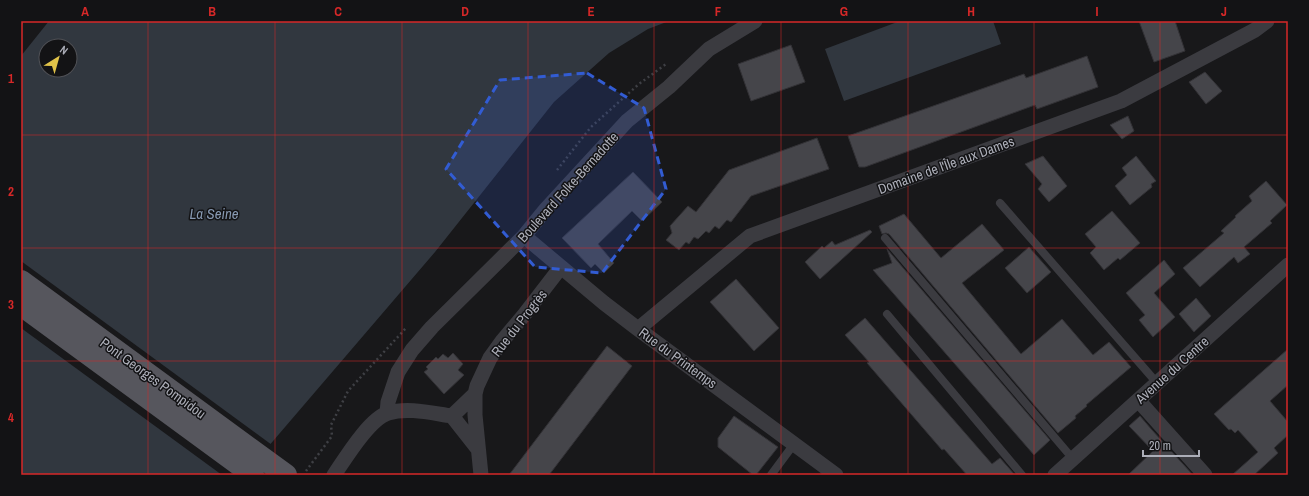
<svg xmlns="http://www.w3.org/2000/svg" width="1309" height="496" font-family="'Archivo Narrow',sans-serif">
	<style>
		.water { fill: #31373f; fill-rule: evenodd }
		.pier { fill: #18181a }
		.building { fill: #45454a; stroke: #333236 }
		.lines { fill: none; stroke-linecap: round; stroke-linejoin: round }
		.path { stroke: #3f4045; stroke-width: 2.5; stroke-dasharray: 2 3; stroke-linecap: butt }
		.service { stroke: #3b3b40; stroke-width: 8 }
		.minor { stroke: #3b3b40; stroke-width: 15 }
		.primary { stroke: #56565d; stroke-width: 22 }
		.marked { fill: #325cd3; fill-opacity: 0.2; stroke: #325cd3; stroke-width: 3; stroke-dasharray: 8 5; stroke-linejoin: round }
		.grid { fill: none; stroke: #d62828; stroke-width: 1; stroke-opacity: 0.55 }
		.labels { text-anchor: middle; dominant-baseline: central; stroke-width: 3; stroke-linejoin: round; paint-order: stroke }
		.street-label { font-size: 14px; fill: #acaeb8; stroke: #131315 }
		.water-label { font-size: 15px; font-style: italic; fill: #8697b0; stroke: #131315 }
		.neatline { fill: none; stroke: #d62828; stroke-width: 1.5 }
		.grid-label { font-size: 13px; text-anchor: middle; font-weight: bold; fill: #d62828 }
	</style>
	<rect width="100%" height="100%" fill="#18181a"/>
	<path class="water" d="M49,21H669L648,29L609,53L554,102L435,252L244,475H21V56ZM46,46H70V70H46Z
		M900,21H993L1001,44L844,101L825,49Z"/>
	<path class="pier" d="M21,261L272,445L246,475H222L21,328Z"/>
	<path class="building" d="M1139,21H1175L1185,51L1154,62Z
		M791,45L805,82L751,101L738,64Z
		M1087,56L1098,87L1037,109L1035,105L865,167H859L848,136L1024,74L1026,78Z
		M1205,72L1222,91L1206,104L1189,82Z
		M1128,116L1134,131L1122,139L1110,125Z
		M817,138L829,169L751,196L731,222L727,220L719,229L715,226L709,233L706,231L698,239L694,237L689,244L686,242L679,250L666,240L672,233L670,226L688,206L696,212L729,170Z
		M1043,156L1067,186L1049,202L1038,189L1042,184L1025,164Z
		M1136,156L1156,181L1151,184L1152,187L1130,205L1115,186L1127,175L1122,168Z
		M633,172L662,202L642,221L632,211L598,244L614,263L604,273L595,264L591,268L562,238Z
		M1266,181L1287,205L1270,221L1272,223L1244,247L1250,254L1238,263L1234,257L1200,287L1183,268L1224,233L1221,231L1236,217L1235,216L1252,201L1249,196Z
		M1112,211L1140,243L1120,260L1118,258L1104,270L1090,253L1096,247L1085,234Z
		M904,214L941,258L982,224L1004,250L962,283L1021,354L1062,319L1093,355L1109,342L1131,367L1086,405L1087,406L1075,416L1076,418L1058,433L889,234L886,233L882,234L879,226Z
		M870,230L872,232L820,279L805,262L822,246L824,248L832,241L835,245Z
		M1029,247L1051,272L1027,293L1005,268Z
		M887,249L1050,440L1034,455L873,270L892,263Z
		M1164,260L1175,274L1154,293L1175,317L1153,337L1139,320L1145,315L1126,293Z
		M736,279L779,328L754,351L710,302Z
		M1196,298L1211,316L1194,332L1179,314Z
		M865,318L992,464L1000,458L1015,475H967L944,449L942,450L867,363L869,362L845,335Z
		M607,346L632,366L549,475H509Z
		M1288,349V385L1270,401L1288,422V435L1274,448L1278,453L1254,475H1232L1258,452L1238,430L1235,433L1231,429L1229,430L1214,414Z
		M453,353L463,364L458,370L464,375L444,394L424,372L428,369L426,367L436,357L438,359L443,354L448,358Z
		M734,416L778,447L756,475H753L718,447V438Z
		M1140,416L1152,430L1193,475H1128L1153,451L1129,426Z"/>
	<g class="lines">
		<path class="path" d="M21,24L23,21
			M557,170L591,127L639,84L666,64
			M306,471L332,436L331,425L348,391L406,328"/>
		<path class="service" d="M1000,203L1157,383
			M885,238L1073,459
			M887,314L1022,475
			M771,475L794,444"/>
		<path class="minor" d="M524,236L604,303L638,329L836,475
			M638,329L750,236L1121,101L1255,30L1267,21
			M1138,400L1205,475
			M387,413L388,402L398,372L412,350L432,327L524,236L546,209L627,121L669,87L709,49L755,21
			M452,416L475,394
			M334,475C345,459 369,419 388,413C408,407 431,413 452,416L478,449
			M481,475L475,415V394L477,386L490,358L503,340L524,315L561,267
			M1055,475L1288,265"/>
		<path class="primary" d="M21,281L286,475
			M21,305L253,475"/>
	</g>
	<path class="marked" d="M587,73L644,108L666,189L602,273L535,267L446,169L500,80Z"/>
	<path class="grid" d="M148,21V475M275,21V475M402,21V475M528,21V475M654,21V475M781,21V475M908,21V475M1034,21V475M1160,21V475M21,135H1288M21,248H1288M21,361H1288"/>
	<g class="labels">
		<g class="street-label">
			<text transform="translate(946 165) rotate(-20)">Domaine de l'Île aux Dames</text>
			<text transform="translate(568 187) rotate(-48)">Boulevard Folke-Bernadotte</text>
			<text transform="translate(519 323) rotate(-52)">Rue du Progrès</text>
			<text transform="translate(678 358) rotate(36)">Rue du Printemps</text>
			<text transform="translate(1172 370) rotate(-42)">Avenue du Centre</text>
			<text transform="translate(153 378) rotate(36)">Pont Georges Pompidou</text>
		</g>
		<g class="water-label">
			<text x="214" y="213">La Seine</text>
		</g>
	</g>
	<rect width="1309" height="496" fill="none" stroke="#131315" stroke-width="44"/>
	<g transform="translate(58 58) rotate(37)"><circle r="19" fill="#131315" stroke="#505156"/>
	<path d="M0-3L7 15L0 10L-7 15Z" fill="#e1c349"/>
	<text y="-6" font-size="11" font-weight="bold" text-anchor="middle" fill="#acaeb8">N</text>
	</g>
	<path d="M1143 450v6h56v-6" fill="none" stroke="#acaeb8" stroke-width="2"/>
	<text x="1149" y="450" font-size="12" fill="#acaeb8" stroke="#131315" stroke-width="3" paint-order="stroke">20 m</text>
	<rect x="22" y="22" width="1265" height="452" class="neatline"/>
	<g class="grid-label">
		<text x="85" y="16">A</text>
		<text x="212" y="16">B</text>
		<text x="338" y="16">C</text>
		<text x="465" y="16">D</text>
		<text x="591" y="16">E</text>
		<text x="718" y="16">F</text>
		<text x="844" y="16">G</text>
		<text x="971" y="16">H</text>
		<text x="1097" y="16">I</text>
		<text x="1224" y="16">J</text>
		<text x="11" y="83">1</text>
		<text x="11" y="196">2</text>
		<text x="11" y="309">3</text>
		<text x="11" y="422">4</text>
	</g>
</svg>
